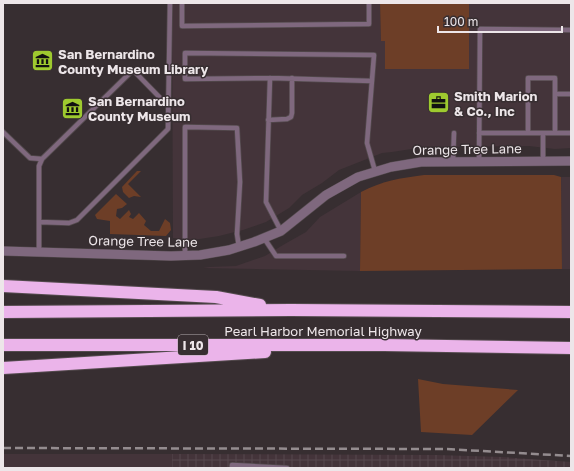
<svg xmlns="http://www.w3.org/2000/svg" width="574" height="471" font-family="'Golos Text',sans-serif">
	<style>
		.built { fill: #44343a }
		.industrial { fill: url(#industrial-grid) }
		.grass { fill: #6d3e27 }
		.lines { fill: none; stroke-linecap: round; stroke-linejoin: round }
		.lane-casing { stroke: #544b4e; stroke-width: 6 }
		.street-casing { stroke: #544b4e; stroke-width: 10 }
		.highway-casing { stroke: #544b4e; stroke-width: 14 }
		.lane { stroke: #7f687e; stroke-width: 4.5 }
		.street { stroke: #7f687e; stroke-width: 9 }
		.highway { stroke: #ebb4ea; stroke-width: 12 }
		.rail { stroke: #948c8f; stroke-width: 2.5; stroke-dasharray: 8 4; stroke-linecap: butt }
		.labels { text-anchor: middle; dominant-baseline: central; stroke-width: 3; stroke-linejoin: round; paint-order: stroke }
		.shield { fill: #372e31; stroke: #b6afb2; stroke-width: 1 }
		.shield-label { font-size: 12px; font-weight: bold; fill: #ede6e9 }
		.poi-label { font-size: 13px; font-weight: bold; fill: #ede6e9; stroke: #372e31; text-anchor: start }
		.street-label { font-size: 13px; fill: #ede6e9; stroke: #372e31 }
	</style>
	<defs>
		<pattern id="industrial-grid" width="8" height="8" patternUnits="userSpaceOnUse"><rect width="8" height="8" fill="#44343a"/><path d="M0 4h8M4 0v8" fill="none" stroke="#56484d"/></pattern>
	</defs>
	<rect width="100%" height="100%" fill="#372e31"/>
	<path class="built" d="M172,3H380L381,40H385V69H469V3H571V148L555,149L529,146L424,147L392,152L382,153L339,170L322,183L302,195L289,208L266,222L243,230L219,236L193,240L173,238Z
		M561,177H571V269H562Z
		M361,192L360,271L203,268L209,267L236,266L265,256L283,245L306,232L320,217Z
		M3,454H172V468H3Z"/>
	<path class="industrial" d="M172,454L437,455L502,457L571,462V468H172Z"/>
	<path class="grass" d="M380,3H469V69H385V41H381Z
		M137,171H141L128,184L141,197L134,196L129,198L123,192L122,187Z
		M424,175H554L561,177L562,269L360,271L361,192C382,181 400,178 424,175Z
		M116,194L127,204L122,208L117,209L116,216L120,219L129,210L131,214L129,217L133,219L139,213L146,221L144,225L151,231H159L165,219L170,223L171,230L166,236L110,234V221L97,219L95,215Z
		M418,379L443,384L518,390L472,435L421,432Z"/>
	<g class="lines">
		<defs>
			<path id="lane" d="M182,3V26L369,24V3
				M270,78L372,81
				M555,94H571
				M268,120L287,119L291,117L292,113V78
				M3,132L30,158L42,159
				M479,133H571
				M528,133V78H555V133
				M543,133V161
				M453,161L454,133
				M479,162L480,29L571,30
				M39,222L69,223L77,220L168,129L170,3
				M281,231L266,202L270,78L185,79V53L374,55L367,143L375,171
				M264,238L276,256H344
				M39,252V166L42,159L133,70L168,106
				M185,256V127L237,128L240,182L237,234L239,247
				M232,468V465L287,468"/>
			<path id="street" d="M3,251L171,256L200,255L229,250L254,242L281,231L326,195L358,177L391,167L421,162L571,161"/>
			<path id="highway" d="M3,286L216,297L260,305
				M3,312L291,310L571,312
				M3,345H384L571,348
				M3,368L265,352"/>
		</defs>
		<use href="#lane" class="lane-casing"/>
		<use href="#street" class="street-casing"/>
		<use href="#highway" class="highway-casing"/>
		<use href="#lane" class="lane"/>
		<use href="#street" class="street"/>
		<use href="#highway" class="highway"/>
		<path class="rail" d="M3,448L446,449L571,456"/>
	</g>
	<defs>
		<symbol id="museum-square" viewBox="-11 -11 22 22"><rect x="-9" y="-9" width="18" height="18" rx="4" fill="#9eca2f" stroke="#372e31"/><path d="M0-6L6-3V-2H-6V-3ZM-5-1h2V3h-2ZM-1-1h2V3h-2ZM3-1h2V3H3ZM-6 4H6V6H-6Z" fill="#111"/></symbol>
		<symbol id="office-square" viewBox="-11 -11 22 22"><rect x="-9" y="-9" width="18" height="18" rx="4" fill="#9eca2f" stroke="#372e31"/><path d="M-6-3h4V-5.5h4V-3h4V5H-6ZM-1-4.5V-3h2v-1.5ZM-6 0V1H6V0Z" fill="#111"/></symbol>
	</defs>
	<g fill-rule="evenodd">
		<use href="#museum-square" x="30" y="48" width="25" height="25"/>
		<use href="#office-square" x="426" y="90" width="25" height="25"/>
		<use href="#museum-square" x="60" y="96" width="25" height="25"/>
	</g>
	<g class="labels">
		<rect class="shield" x="178" y="335" width="30" height="20" rx="3"/>
		<g class="shield-label">
			<text x="193" y="345">I 10</text>
		</g>
		<g class="poi-label">
			<text x="58" y="54">San Bernardino<tspan x="58" dy="15">County Museum Library</tspan></text>
			<text x="454" y="96">Smith Marion<tspan x="454" dy="15">&amp; Co., Inc</tspan></text>
			<text x="88" y="101">San Bernardino<tspan x="88" dy="15">County Museum</tspan></text>
		</g>
		<g class="street-label">
			<text transform="translate(467 149) rotate(-1)">Orange Tree Lane</text>
			<text transform="translate(143 241) rotate(1)">Orange Tree Lane</text>
			<text x="323" y="331">Pearl Harbor Memorial Highway</text>
		</g>
	</g>
	<rect width="574" height="471" fill="none" stroke="#ede6e9" stroke-width="8"/>
	<path d="M438 26v6h124v-6" fill="none" stroke="#ede6e9" stroke-width="2"/>
	<text x="444" y="26" font-size="12" fill="#ede6e9" stroke="#372e31" stroke-width="3" paint-order="stroke">100 m</text>
</svg>
